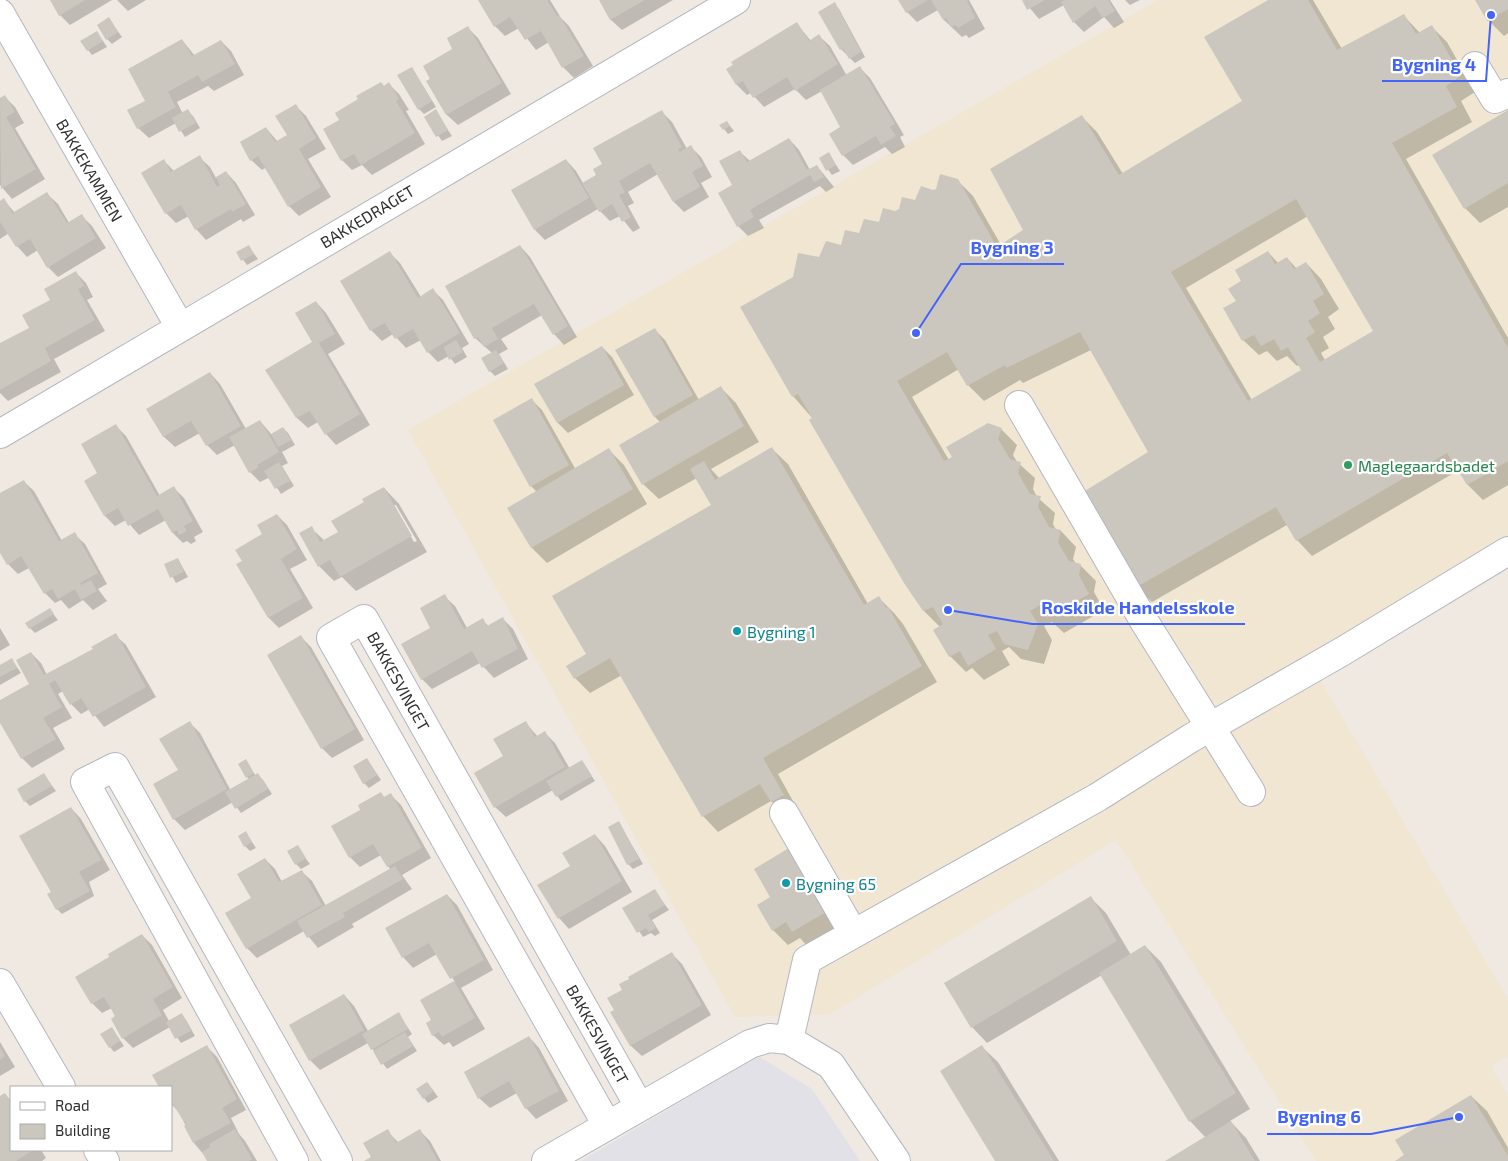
<svg xmlns="http://www.w3.org/2000/svg" width="1508" height="1161" font-family="'Exo 2',sans-serif">
	<style>
		.industrial { fill: #e3e1e8 }
		.education { fill: #f0e6d1 }
		.shadow { fill: #0003; fill-rule: evenodd }
		.building { fill: #cbc7bf; fill-rule: evenodd }
		.lines { fill: none; stroke-linecap: round; stroke-linejoin: round }
		.minor-casing { stroke: #b4b7c1; stroke-width: 30 }
		.minor { stroke: #fff; stroke-width: 28 }
		.leisure-dot { fill: #2e9e5b; stroke: #fff; stroke-width: 2 }
		.culture-dot { fill: #0f9aa8; stroke: #fff; stroke-width: 2 }
		.labels { text-anchor: middle; dominant-baseline: central; stroke-width: 4.5; stroke-linejoin: round; paint-order: stroke }
		.street-label { font-size: 16px; fill: #2e2e2e; stroke: #fff }
		.leisure-label { font-size: 16px; fill: #27864d; stroke: #fff; text-anchor: start }
		.culture-label { font-size: 16px; fill: #0d838f; stroke: #fff; text-anchor: start }
		.leader { fill: none; stroke: #4264fb; stroke-width: 2 }
		.callout-dot { fill: #4264fb; stroke: #fff; stroke-width: 2 }
		.callout-label { font-size: 18px; text-anchor: middle; font-weight: bold; fill: #4264fb; stroke: #fff; stroke-width: 4.5; stroke-linejoin: round; paint-order: stroke }
	</style>
	<rect width="100%" height="100%" fill="#efe9e1"/>
	<path class="industrial" d="M758,1056L812,1089L860,1161H581Z"/>
	<path class="education" d="M1158,0H1508V536L1308,659L1508,999V1056L1491,1066L1508,1095V1161H1316L1116,840L830,1014L735,1017L408,430Z"/>
	<path class="shadow" d="M51,0H112L70,25L60,15Z
		M117,0H146L128,11Z
		M480,0H550L561,18L569,26L593,66L574,78L563,67L549,42L536,50L519,28L505,36L495,26Z
		M600,0H673L622,30L611,20Z
		M900,0H969L985,29L969,38L966,35L962,37L944,20L938,10L917,22L907,12Z
		M1023,0H1110L1124,22L1114,28L1104,17L1084,32L1074,22L1064,5L1039,19Z
		M1125,0H1140L1130,5Z
		M1270,0H1313L1342,49L1403,15L1420,33L1432,27L1447,42L1475,92L1461,101L1472,122L1406,159L1508,338V485L1483,500L1468,485L1459,470L1312,556L1297,540L1287,525L1152,602L1136,587L1149,453L1091,350L1023,383L1020,380L984,401L968,385L959,369L912,397L949,460L1001,429L1017,445L1013,455L1017,462L1035,478L1033,489L1037,497L1055,513L1053,524L1056,530L1061,531L1076,547L1073,559L1076,564L1080,565L1096,581L1094,592L1104,610L1064,633L1052,622L1044,626L1052,640L1044,664L1021,659L1009,647L1002,651L1010,665L984,680L972,668L966,672L950,656L940,627L924,611L813,419L793,396L742,308L794,278L820,259L895,213L957,180L973,196L1001,245L1024,230L1082,117L1097,132L1123,174L1244,102ZM1308,216L1374,331L1325,360L1321,353L1329,348L1323,337L1335,329L1328,317L1339,309L1321,279L1306,263L1297,269L1287,258L1278,263L1268,252L1243,281L1237,301L1243,340L1259,355L1267,351L1277,361L1287,356L1297,366L1299,365L1302,371L1252,400L1186,288Z
		M1476,0H1508V33L1504,36L1488,20Z
		M834,4L839,9L865,57L855,63L841,49Z
		M109,19L122,37L112,44L107,39Z
		M797,24L811,41L819,36L830,46L847,76L860,68L870,78L904,135L900,137L905,147L892,154L885,147L853,165L843,155L841,128L822,91L806,100L795,89L764,107L751,93L747,95L737,85L728,70Z
		M468,28L478,38L511,94L458,125L447,115L428,81L454,49Z
		M97,32L107,47L92,55L88,50Z
		M182,40L195,56L221,41L231,51L244,75L214,91L208,86L177,102L183,114L188,111L193,116L200,128L185,137L176,123L149,138L138,128L147,101Z
		M412,68L436,107L424,114L419,109Z
		M389,84L399,94L409,110L406,111L425,144L372,175L362,165L352,170L342,160L341,121Z
		M0,97L1,99L5,97L15,107L24,123L15,128L45,179L12,199L0,185Z
		M296,106L306,116L326,149L308,159L331,197L299,216L289,206L265,168L262,170L251,160L266,128L278,142L288,136Z
		M435,111L452,136L442,141L425,117Z
		M661,111L672,122L687,149L691,147L701,157L712,177L701,183L709,197L684,212L674,202L658,174L628,192L634,203L628,206L640,228L633,232L620,216L610,221L598,209L545,240L535,230L566,160L576,171L583,183L597,175L604,164Z
		M1508,111V207L1480,223L1465,208Z
		M727,122L734,131L728,134L724,129Z
		M789,139L799,150L810,170L817,166L834,187L826,192L820,186L759,220L764,228L748,236L738,226L739,151L750,161Z
		M829,154L840,171L832,175L820,159Z
		M199,157L210,167L216,178L226,172L236,183L255,215L243,222L241,219L206,240L196,229L189,216L176,223L166,213L164,161L174,171Z
		M47,194L58,204L69,223L82,216L92,226L106,248L58,277L48,267L38,250L27,257L17,246L9,233L0,239V202L4,200L15,213Z
		M520,246L530,257L577,337L564,345L554,334L542,315L501,339L508,349L499,354L508,369L495,376L490,371L492,353L475,338Z
		M249,247L258,259L247,265L238,253Z
		M390,253L400,263L421,297L433,290L443,300L469,344L462,348L467,357L455,364L449,356L438,362L428,352L421,340L406,348L393,334L382,341L371,330L342,281Z
		M76,273L86,283L93,297L87,300L105,331L54,359L61,372L8,401L0,393V345L30,328Z
		M316,302L326,313L345,344L328,354L370,425L336,445L326,434L318,422L308,428L297,418L267,370L314,343Z
		M654,329L665,340L699,400L721,388L736,403L759,442L711,469L719,478L772,449L788,464L868,604L879,598L894,613L903,624L937,682L778,774L798,810L787,817L771,801L718,832L703,816L622,675L590,693L575,678L587,655L713,505L697,478L659,499L643,484L660,422L655,417L617,351Z
		M602,347L612,357L634,395L568,433L558,423L536,385Z
		M210,373L220,384L246,429L260,421L272,435L283,428L288,433L295,445L282,452L288,463L282,466L294,486L281,494L270,477L260,482L250,472L235,445L217,455L207,445L200,433L175,447L164,437L148,409Z
		M532,400L542,410L576,470L609,450L624,465L647,504L547,563L532,548L509,508L537,492L531,486Z
		M116,426L126,436L160,496L174,488L184,498L203,532L194,537L196,541L191,544L187,541L183,543L173,533L166,520L139,535L126,520L115,526L105,516L86,481L99,473Z
		M23,481L34,491L62,541L74,534L85,544L107,584L98,589L107,601L93,610L83,600L69,609L61,600L55,603L45,593L29,568L18,574L8,564L0,551V495Z
		M384,488L399,504L427,552L356,591L342,577L334,581L319,566L311,528L325,541L340,532L365,503ZM393,505H396L417,541L414,542Z
		M277,515L287,525L307,560L290,569L313,608L279,628L269,618L244,562Z
		M178,559L188,577L176,583L166,565Z
		M444,596L455,606L467,628L483,620L489,627L503,619L513,629L528,659L494,678L480,663L432,689L422,679L432,628Z
		M50,610L58,620L35,633L30,628Z
		M0,628L10,645L0,651Z
		M115,635L126,645L156,697L104,727L90,709L81,714L71,704L63,691L58,694L72,718L53,728L65,749L32,768L22,758L0,720V702L31,684V653L41,663L47,675L94,650Z
		M301,637L311,647L364,740L332,758L322,748Z
		M12,660L21,673L0,685V666Z
		M525,722L538,737L545,733L555,743L570,769L582,762L595,781L561,801L553,790L506,817L495,807L504,757Z
		M190,723L200,733L231,791L250,780L247,777L245,761L256,776L258,775L263,780L272,794L241,813L233,802L185,830L174,819L154,785L179,771Z
		M367,759L381,780L369,788L364,783Z
		M44,775L56,791L30,806L25,801Z
		M381,794L385,798L391,795L401,805L431,858L402,875L412,889L352,924L354,927L318,948L304,931L257,958L247,948L253,898L265,859L275,869L282,882L301,871L312,881L326,906L390,869L381,855L360,867L350,857L362,810Z
		M71,808L81,819L110,870L89,882L94,896L62,914L57,909L53,893Z
		M619,823L643,864L633,869L628,864Z
		M246,833L256,848L250,851L245,846Z
		M595,835L605,846L632,892L569,929L559,918L572,866Z
		M297,847L310,864L301,869L296,864Z
		M789,850L841,927L808,947L800,938L788,945L773,930L772,898Z
		M654,890L669,910L652,920L660,933L655,936L651,933L643,937L624,908Z
		M447,895L457,905L493,970L461,988L485,1029L453,1047L449,1042L444,1045L433,1035V1021L422,1000L455,982L437,954L413,968L403,957Z
		M1091,898L1106,913L1131,955L1145,946L1161,962L1250,1109L1230,1121L1246,1138L1260,1161H1168L1206,1138L1190,1121L1102,975L987,1043L972,1027Z
		M142,935L152,945L182,998L163,1010L169,1021L182,1015L186,1020L195,1036L181,1043L170,1027L133,1048L123,1038L112,1008L102,1013L92,1003L111,957Z
		M672,954L682,964L711,1015L642,1056L631,1046L612,1013L615,1011L624,990Z
		M344,995L354,1006L368,1031L399,1014L412,1034L408,1037L417,1051L387,1069L368,1043L320,1070L310,1060Z
		M112,1028L124,1046L114,1052L110,1047Z
		M529,1037L539,1048L568,1101L536,1119L526,1108L517,1093L490,1108L479,1098Z
		M0,1042L15,1067L0,1076Z
		M207,1047L217,1057L246,1110L231,1118L239,1134L245,1141L257,1161H209L194,1143L179,1112L171,1104V1087H161L154,1075Z
		M982,1047L998,1062L1059,1161H996Z
		M432,1089L438,1097L428,1103L424,1098Z
		M5,1094L11,1101V1150H41L46,1158L42,1161H0V1098Z
		M1471,1096L1487,1111L1508,1148V1161H1397Z
		M387,1131L399,1143L420,1131L430,1141L441,1161H367L373,1158Z"/>
	<path class="building" d="M50,0H85L59,16Z
		M478,0H547L557,16L559,15L584,56L562,68L541,31L525,40L510,17L494,27Z
		M599,0H645L610,20Z
		M898,0H928L906,13Z
		M931,0H967L975,18L958,28L956,25L951,27L946,18L943,20Z
		M1022,0H1045L1027,10Z
		M1065,0H1108L1115,11L1103,18L1095,6L1073,23L1061,2Z
		M1268,0H1308L1337,50L1404,14L1416,34L1432,25L1461,76L1446,86L1457,107L1392,143L1508,348V461L1467,485L1447,453L1296,541L1276,507L1135,588L1080,494L1148,452L1080,332L1006,368L1005,365L967,386L947,352L897,381L944,461L952,457L946,447L988,423L1002,428L998,439L1010,459L1021,462L1018,473L1030,494L1041,496L1038,507L1049,527L1061,530L1058,542L1069,561L1081,564L1079,575L1089,594L1047,618L1040,605L1030,611L1038,624L1028,650L1004,644L997,631L988,635L996,649L968,666L960,651L949,657L933,630L943,624L933,607L923,611L904,583L809,420L812,418L798,394L792,397L740,307L793,277L798,253L819,257L826,241L841,245L845,230L859,233L864,219L879,222L883,208L895,211L899,209L902,197L915,200L921,186L933,190L936,189L940,174L958,179L997,247L1023,230L990,169L1082,115L1119,175L1242,101L1204,37ZM1296,199L1373,331L1320,362L1306,338L1315,332L1308,321L1320,313L1313,301L1324,294L1306,262L1294,269L1287,257L1275,264L1268,251L1235,270L1241,281L1228,289L1236,301L1223,308L1242,341L1254,335L1261,346L1274,339L1281,351L1288,347L1301,370L1248,401L1171,272Z
		M1475,0H1508V9L1487,21Z
		M835,2L861,52L849,59L843,48L840,50L818,12Z
		M109,17L118,32L106,40L97,25Z
		M797,22L809,41L819,34L838,64L795,91L787,77L753,98L743,81L736,85L726,69L733,65L731,62Z
		M468,26L502,83L446,115L426,81L430,79L423,66L452,49L447,38Z
		M97,31L103,41L87,51L80,41Z
		M182,39L192,56L221,40L235,64L202,82L198,75L168,92L176,107L137,129L127,110L145,101L128,69Z
		M860,66L895,124L890,127L896,136L881,145L876,136L842,156L829,134L840,127L820,90Z
		M412,67L432,101L418,110L397,75Z
		M381,82L384,86L389,82L399,99L396,101L415,133L361,165L354,154L341,161L323,129L339,120L335,113L358,99L356,96Z
		M5,95L15,112L6,117L36,169L1,189L0,98Z
		M296,104L316,138L299,149L321,187L288,207L258,156L250,161L240,142L266,127L275,142L287,135L275,116Z
		M188,109L196,123L179,132L172,118Z
		M436,109L448,130L436,137L424,117Z
		M662,110L682,147L678,149L680,152L691,145L703,166L692,172L700,187L673,202L650,163L619,181L625,192L619,195L631,217L622,222L612,204L599,212L582,183L596,175L593,169L602,164L593,148Z
		M1508,110V183L1464,209L1432,155Z
		M727,121L730,126L723,130L719,125Z
		M789,138L807,170L817,165L824,177L814,182L810,175L750,210L754,217L737,227L718,193L732,185L719,161L740,150L747,162Z
		M829,152L836,165L826,171L819,158Z
		M200,155L217,187L220,185L216,177L226,171L246,204L232,212L231,209L195,230L181,205L165,214L141,173L164,159L171,172Z
		M566,159L589,198L534,230L511,190Z
		M47,192L67,223L82,214L96,238L47,268L30,239L16,247L0,222V201L4,198L13,214L14,212Z
		M249,245L254,254L241,261L236,252Z
		M520,245L568,326L553,335L534,304L492,328L498,339L484,347L478,337L474,339L445,286Z
		M390,251L418,298L433,288L460,333L427,353L413,329L395,339L385,323L370,331L340,281Z
		M76,271L84,286L78,289L95,320L45,348L51,361L0,390V343L29,328L22,315L50,300L44,289Z
		M316,301L335,334L319,343L360,414L325,435L310,411L296,418L265,370L312,342L295,313Z
		M655,328L693,395L654,417L615,350Z
		M456,340L463,352L449,360L444,347Z
		M602,346L624,385L557,423L534,384Z
		M496,350L504,363L489,372L481,358Z
		M210,372L241,426L206,446L191,421L163,437L146,409Z
		M721,386L744,426L642,485L619,445Z
		M532,398L569,465L530,487L493,420Z
		M260,420L279,452L257,465L259,467L249,473L229,437Z
		M116,424L157,496L174,486L193,521L184,526L187,531L179,535L177,530L172,533L158,509L128,526L118,508L104,516L84,481L97,473L81,444Z
		M283,427L291,440L278,447L271,434Z
		M772,447L864,605L879,596L886,608L888,607L922,666L763,758L784,795L771,802L760,784L702,817L610,658L574,679L566,666L586,654L552,596L711,505L690,469L704,461L715,480Z
		M609,448L633,489L531,548L507,508Z
		M279,462L290,481L275,489L264,471Z
		M24,480L59,541L75,532L98,573L80,583L81,585L91,580L97,591L81,600L75,589L58,599L52,589L44,594L21,556L7,565L0,553V493Z
		M384,487L412,536L340,577L330,560L318,567L299,533L312,526L320,542L338,532L331,521L364,502L362,499Z
		M277,514L297,549L281,559L303,598L268,618L236,564L242,561L235,550L262,534L257,525Z
		M178,558L184,572L170,578L164,564Z
		M445,594L464,629L483,618L487,626L503,617L518,649L482,668L472,651L421,680L401,644L430,628L420,608Z
		M50,608L54,614L29,629L25,623Z
		M116,633L146,687L93,717L81,698L70,705L55,680L49,684L62,707L43,718L56,739L21,759L0,723V700L29,684L16,660L31,652L44,675L93,649L91,647Z
		M301,635L355,729L321,749L267,655Z
		M12,658L17,668L0,677V665Z
		M190,721L227,789L173,820L153,784L178,770L159,739Z
		M526,721L535,737L545,731L565,767L494,808L474,773L503,756L493,739Z
		M367,758L377,775L363,784L353,766Z
		M246,759L254,773L246,778L238,764Z
		M582,760L592,776L556,797L546,781Z
		M44,773L52,786L24,802L17,789Z
		M258,773L268,789L235,809L225,792Z
		M381,792L384,797L391,793L422,848L387,867L373,844L349,858L331,826L360,810L358,805Z
		M71,807L101,860L79,872L90,891L56,910L47,894L51,892L19,836Z
		M619,821L639,859L627,865L608,827Z
		M246,831L252,842L244,847L238,836Z
		M595,834L622,881L558,919L537,885L570,866L562,853Z
		M298,845L306,858L295,865L287,851Z
		M789,848L826,912L792,932L786,922L772,931L757,905L770,897L754,869Z
		M265,858L279,882L302,870L322,905L246,949L225,913L251,898L237,874Z
		M395,866L403,879L343,913L345,917L307,938L297,921Z
		M655,889L665,905L648,915L656,928L649,932L646,928L637,933L622,908Z
		M447,894L484,960L450,979L429,943L402,958L385,928Z
		M1091,896L1117,941L971,1028L944,983Z
		M142,934L173,987L153,999L162,1015L122,1039L111,1019L115,1016L104,997L91,1004L75,977L109,957L108,954Z
		M1145,945L1236,1093L1189,1122L1099,973Z
		M672,952L702,1005L630,1046L610,1012L614,1010L607,998L622,990L619,984L629,979L628,977Z
		M454,981L475,1018L442,1037L439,1032L432,1036L426,1023L431,1020L420,1000Z
		M344,994L364,1030L309,1061L289,1025Z
		M399,1012L408,1029L371,1050L362,1034Z
		M182,1013L191,1031L175,1039L166,1022Z
		M112,1027L120,1041L109,1048L100,1034Z
		M405,1032L413,1046L381,1065L373,1051Z
		M529,1036L559,1091L525,1109L509,1081L478,1099L464,1072Z
		M207,1045L237,1099L222,1108L231,1123L193,1143L184,1126L186,1125L171,1101V1087H159L152,1075Z
		M982,1045L1054,1161H995L940,1071Z
		M0,1047L5,1056L0,1060Z
		M427,1082L434,1091L423,1099L416,1089Z
		M5,1093L11,1102V1150H33L16,1161H0V1096Z
		M1471,1095L1508,1156V1161H1395L1404,1155L1395,1140Z
		M1231,1121L1255,1161H1165Z
		M235,1129L252,1159L249,1161H207L202,1152L210,1147L209,1144Z
		M388,1129L396,1143L420,1129L438,1161H364L371,1157L363,1143Z"/>
	<g class="lines">
		<defs>
			<path id="minor" d="M0,13L180,327
				M1475,66L1495,99L1508,93
				M1019,405L1144,621L1251,792
				M0,434L736,0
				M784,813L853,933
				M0,983L61,1087
				M789,1040L807,960L1098,797L1191,738L1343,651L1508,551
				M607,1125L331,638L364,619L639,1106
				M98,1150L105,1161
				M294,1161L85,782L115,767L338,1161
				M546,1161L750,1044L769,1038L789,1040L831,1065L896,1161"/>
		</defs>
		<use href="#minor" class="minor-casing"/>
		<use href="#minor" class="minor"/>
	</g>
	<circle class="leisure-dot" cx="1348" cy="465" r="5"/>
	<g class="culture-dot">
		<circle cx="737" cy="631" r="5"/>
		<circle cx="786" cy="883" r="5"/>
	</g>
	<g class="labels">
		<g class="street-label">
			<text transform="translate(90 170) rotate(60)">BAKKEKAMMEN</text>
			<text transform="translate(367 216) rotate(-31)">BAKKEDRAGET</text>
			<text transform="translate(399 681) rotate(61)">BAKKESVINGET</text>
			<text transform="translate(598 1034) rotate(61)">BAKKESVINGET</text>
		</g>
		<g class="leisure-label">
			<text x="1358" y="465">Maglegaardsbadet</text>
		</g>
		<g class="culture-label">
			<text x="747" y="631">Bygning 1</text>
			<text x="796" y="883">Bygning 65</text>
		</g>
	</g>
	<path class="leader" d="M1491 15L1486 81H1382M916 333L961 264H1064M948 610L1032 624H1245M1459 1117L1371 1134H1267"/>
	<g class="callout-dot">
		<circle cx="1491" cy="15" r="5"/>
		<circle cx="916" cy="333" r="5"/>
		<circle cx="948" cy="610" r="5"/>
		<circle cx="1459" cy="1117" r="5"/>
	</g>
	<g class="callout-label">
		<text x="1434" y="71">Bygning 4</text>
		<text x="1012" y="254">Bygning 3</text>
		<text x="1138" y="614">Roskilde Handelsskole</text>
		<text x="1319" y="1123">Bygning 6</text>
	</g>
	<rect x="10" y="1086" width="162" height="65" fill="#ffffff" stroke="#ababab"/>
	<rect x="20" y="1102" width="25" height="8" fill="#ffffff" stroke="#ababab"/>
	<text x="55" y="1111" font-size="15" fill="#2e2e2e">Road</text>
	<rect x="20" y="1124" width="25" height="15" fill="#cbc7bf" stroke="#ababab"/>
	<text x="55" y="1136" font-size="15" fill="#2e2e2e">Building</text>
</svg>
